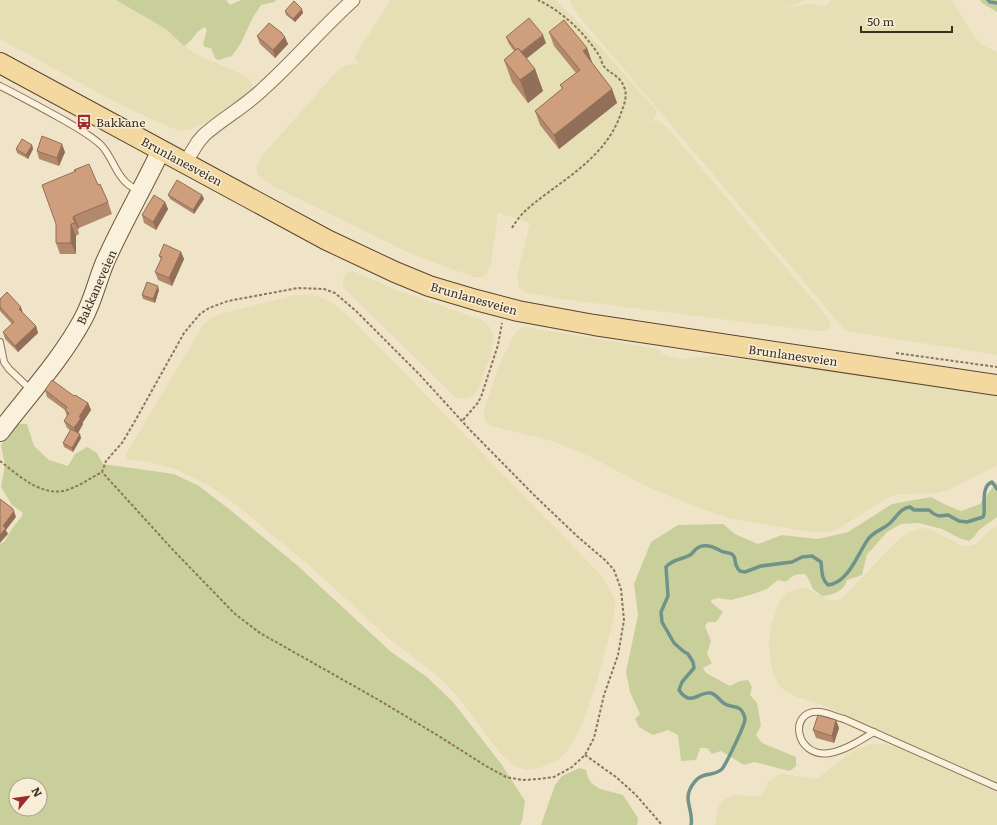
<svg xmlns="http://www.w3.org/2000/svg" width="997" height="825" font-family="Literata,serif">
	<style>
		.farmland { fill: #e6deb5 }
		.green { fill: #c9cf9b; fill-rule: evenodd }
		.lines { fill: none; stroke-linecap: round; stroke-linejoin: round }
		.stream { stroke: #6f938a; stroke-width: 3.5 }
		.lane-casing { stroke: #8d765c; stroke-width: 8 }
		.street-casing { stroke: #8d765c; stroke-width: 15 }
		.secondary-casing { stroke: #6f573f; stroke-width: 20 }
		.primary-casing { stroke: #5b4430; stroke-width: 22 }
		.path { stroke: #8d765c; stroke-width: 2; stroke-dasharray: 3 2; stroke-linecap: butt }
		.lane { stroke: #faf1dc; stroke-width: 6 }
		.street { stroke: #faf1dc; stroke-width: 13 }
		.secondary { stroke: #faf1dc; stroke-width: 18 }
		.primary { stroke: #f3d9a0; stroke-width: 20 }
		.wall { fill: #b2896c }
		.shaded-wall { fill: #916f58 }
		.building { fill: #cf9f7d; stroke: #916f58 }
		.labels { text-anchor: middle; dominant-baseline: central; stroke-width: 3; stroke-linejoin: round; paint-order: stroke }
		.poi-label { font-size: 12px; fill: #3d2e20; stroke: #f7eed8; text-anchor: start }
		.street-label { font-size: 12px; fill: #3d2e20; stroke: #f7eed8 }
	</style>
	<rect width="100%" height="100%" fill="#f0e4c8"/>
	<path class="farmland" d="M0,0H116L166,29L187,48L202,57L244,75L250,81L253,88L237,103L214,118L191,129L182,131L169,127L115,102L0,39Z
		M391,0H555L578,22L657,111L653,122L658,120L670,131L820,308L829,320L831,325L830,328L826,331H817L561,299L525,292L519,288L517,276L530,223L498,213L491,263L487,273L483,277H474L411,254L275,187L261,178L257,173V165L260,158L338,70L347,65L360,64L355,59L356,54Z
		M569,0H808L782,8L807,4L827,6L830,0H952L974,37L981,44L997,52V355L847,331L844,329L577,14Z
		M352,271L358,273L396,290L482,320L488,325L494,334L491,354L478,390L473,396L462,399L455,397L349,293L343,285V280L346,273Z
		M296,295H313L323,298L334,304L349,316L602,576L610,590L615,600L614,618L596,685L580,729L566,753L555,762L536,769L526,770L514,766L499,752L460,699L441,679L385,635L311,567L235,504L210,486L178,470L150,462L127,459L126,454L203,325L210,319L224,313Z
		M525,327L658,349L663,354L680,359L712,356L782,364L997,396V465L951,489L937,493L903,494L891,496L838,529L827,532H809L728,518L691,505L648,487L591,457L549,440L490,426L485,421L483,414L499,365L513,337L519,329Z
		M997,526V782L822,705L797,697L785,691L780,686L775,678L771,665L769,646L771,625L780,600L788,592L801,588L808,589L831,601L839,600L845,595L898,540L909,532L921,528L932,530L962,546H970L976,544L989,531Z
		M871,744H884L900,748L997,792V825H715L718,808L722,801L729,797L736,795L761,796L769,781L778,775L783,774L815,779L821,776L851,752Z"/>
	<path class="green" d="M116,0H226L230,5L241,0H276L275,2L261,5L252,19L241,43L232,56L218,60L215,58L211,48L205,47L203,44L207,30L205,27C196,30 192,42 184,46L166,29Z
		M980,0H997V12L982,3Z
		M19,424H27L34,446L49,460L68,466L75,454L87,447L97,453L103,464L174,474L199,486L229,509L298,566L390,651L427,677L453,702L502,765L525,801L522,821L520,825H0V544L5,541L11,530L22,516L23,513L12,505L1,487L5,465L1,445ZM16,785H40V809H16Z
		M997,482V517L979,530L974,537L969,541L959,538L942,529L918,523L901,524L887,532L874,547L867,554L862,575L847,580C845,591 832,595 822,596L813,589L808,578L805,574C802,574 798,574 795,575C786,579 790,584 778,580L767,589L753,594L731,600L718,598L711,600L712,603L723,612L716,622H708L705,626L711,641L707,654L712,663L703,668L706,673L730,686L740,681L748,680L752,687L750,695L757,703L761,726L756,735L762,743L796,757V766L790,771L754,762L744,765L721,751L712,754L707,748H700L696,760L681,761L678,735L668,730L653,735L639,727L635,719L640,714L630,692L626,672L638,615L634,584L651,542L678,525L723,524L735,534L758,544L782,535L818,539L848,532L892,504L931,497L946,505L961,511L980,504Z
		M579,768L586,770C589,790 606,790 623,795L638,818L637,825H541L555,785L562,776Z"/>
	<g class="lines">
		<path class="stream" d="M988,0L990,2L997,3
			M691,825C694,813 684,801 690,789C701,768 711,779 722,769C726,764 745,725 745,719C745,717 744,715 743,713C740,705 732,708 725,704C720,701 717,695 711,693C698,691 691,708 679,690L682,682L694,668L693,662L688,654L683,651L674,643L662,622L661,612L668,596L666,567C671,560 682,559 688,556C692,555 693,552 695,550C703,542 714,547 721,551C725,553 730,552 733,555C737,559 733,565 740,571L745,572L761,566L792,562L802,557L812,556L821,562C822,570 821,579 828,585C849,583 858,552 869,538C875,531 883,529 889,524C897,517 900,508 910,507L914,510H929L934,514L939,516L948,515L959,521L967,522L983,517L984,514C985,504 981,486 992,482L997,489"/>
		<defs>
			<path id="lane" d="M0,86C20,96 40,107 60,118C74,126 89,134 101,145C110,154 114,168 122,178C126,184 133,188 139,191
				M0,342L4,362L9,369L31,390
				M874,732C861,740 846,750 830,753C795,759 787,709 820,712C828,713 836,717 844,719L997,787"/>
			<path id="street" d="M185,163L198,142L204,135C223,118 246,106 264,88C295,60 322,28 353,0"/>
			<path id="secondary" d="M0,432C28,395 61,360 83,319C93,301 97,281 105,262C122,224 143,188 161,150"/>
			<path id="primary" d="M0,63L327,240L395,272L429,286L476,300L518,311L594,325L997,385"/>
		</defs>
		<use href="#lane" class="lane-casing"/>
		<use href="#street" class="street-casing"/>
		<use href="#secondary" class="secondary-casing"/>
		<use href="#primary" class="primary-casing"/>
		<path class="path" d="M512,228C522,211 531,206 546,194C576,172 609,150 621,113C624,105 628,95 624,87C620,75 609,74 603,65C602,63 601,60 600,57C586,34 562,11 538,0
			M896,353L997,367
			M463,420L477,404L481,397L498,345L502,323
			M0,461C18,475 39,495 63,491C77,488 90,478 102,472L106,461L122,443L135,421L184,333L200,314L209,308L228,301L298,288L324,289L335,293L356,311L419,374L471,431L536,497L577,536L605,560L614,570L621,589L624,620L618,655L604,695L594,738L585,755L572,767L554,777L538,779L522,780L506,777L486,766L437,735L377,699L260,633L235,614L174,551L102,472
			M585,755L616,777L636,795L662,825"/>
		<use href="#lane" class="lane"/>
		<use href="#street" class="street"/>
		<use href="#secondary" class="secondary"/>
		<use href="#primary" class="primary"/>
	</g>
	<path class="wall" d="M285,11L303,13L295,22L286,15Z
		M549,32L587,48L592,63L612,89L617,103L559,149L540,125L535,111L562,89L560,85L576,73L554,46Z
		M282,33L288,44L275,58L260,44L257,36Z
		M506,37L546,43L526,59L535,69L543,91L528,103L512,82L504,60L514,51L509,44Z
		M32,145L33,149L28,159L17,153L16,149Z
		M37,151L65,152L59,166L39,159Z
		M74,170L98,185L108,202L112,214L79,228L78,229L79,234L76,236V254H60L56,243L75,172Z
		M168,195H202L204,199L194,214L170,199Z
		M165,202L168,209L156,230L144,223L142,215Z
		M181,252L184,259L172,286L158,280L155,272L161,259L159,256Z
		M159,290L155,303L143,299L142,295Z
		M0,299L23,313L36,326L38,333L18,352L5,339L3,332L12,324L0,311Z
		M45,390L74,396L88,403L91,410L83,422V424L78,433L81,438L73,452L64,447L63,443L70,430L67,428L64,421L67,417L65,410L47,397Z
		M836,720L839,728L834,743L816,738L813,730Z"/>
	<path class="shaded-wall" d="M302,9L303,13L295,22L293,19Z
		M282,33L284,37H285L288,44L275,58L273,50Z
		M543,35L546,43L522,62L520,54Z
		M587,48L592,62L588,66L583,51Z
		M535,69L543,91L528,103L520,80Z
		M612,89L617,103L559,149L554,135Z
		M62,144L65,152L59,166L57,158Z
		M32,145L33,149L28,159L26,155Z
		M202,195L204,199L194,214L193,210Z
		M165,202L168,209L156,230L153,222Z
		M74,216L79,228L78,229L73,218Z
		M71,224L76,236V254L71,243Z
		M181,252L184,259L172,286L169,278Z
		M158,286L159,290L155,303L153,299Z
		M21,307L23,313L19,309Z
		M36,326L38,333L18,352L15,346Z
		M88,403L91,410L83,422V424L77,435L74,428L79,417Z
		M80,434L81,438L73,452L72,448Z
		M14,511L16,517L6,530L8,534L0,543V535L3,526Z
		M836,720L839,728L834,743L832,736Z"/>
	<path class="building" d="M294,1L302,9L293,19L285,11Z
		M529,18L543,35L521,52L518,48L516,50L506,37Z
		M564,20L587,48L583,51L612,89L554,135L535,111L563,88L560,85L580,70L549,32Z
		M269,23L282,33V34L285,37L273,50L257,36Z
		M518,48L535,69L520,80L504,60Z
		M42,136L62,144L57,158L37,151Z
		M22,139L32,145L26,155L16,149Z
		M89,164L98,185L100,184L108,202L74,216L73,218L75,223L71,224V243H56V224L42,185L76,171L74,170Z
		M177,180L202,195L193,210L168,195Z
		M154,195L165,202L153,222L142,215Z
		M164,244L181,252L169,278L155,272L162,257L159,256Z
		M147,282L158,286L153,299L142,295Z
		M7,292L21,307L19,309L36,326L15,346L3,332L14,322L0,307V299Z
		M52,380L74,396L75,395L88,403L79,417L81,418L74,428L64,421L69,413L65,410L67,407L45,390Z
		M71,429L80,434L72,448L63,443Z
		M0,499L12,508L14,511L3,526L6,528L0,535Z
		M818,715L836,720L832,736L813,730Z"/>
	<defs>
		<symbol id="bus-bare" viewBox="-9 -9 18 18"><path d="M-5-6H5V4H4V6H2V4H-2V6H-4V4H-5ZM-3.5-4V0h7V-4ZM-3.5 1.2v1.5H-2V1.2ZM2 1.2v1.5H3.5V1.2Z" fill="#9e2a2b" stroke="#f7eed8" stroke-width="2.5" paint-order="stroke"/></symbol>
	</defs>
	<g fill-rule="evenodd">
		<use href="#bus-bare" x="73" y="111" width="22" height="22"/>
	</g>
	<g class="labels">
		<g class="poi-label">
			<text x="96" y="122">Bakkane</text>
		</g>
		<g class="street-label">
			<text transform="translate(182 161) rotate(28)">Brunlanesveien</text>
			<text transform="translate(96 287) rotate(-66)">Bakkaneveien</text>
			<text transform="translate(474 298) rotate(16)">Brunlanesveien</text>
			<text transform="translate(793 355) rotate(8)">Brunlanesveien</text>
		</g>
	</g>
	<g transform="translate(28 797) rotate(61)"><circle r="19" fill="#f7eed8" stroke="#ada18e"/>
	<path d="M0-3L7 15L0 10L-7 15Z" fill="#9e2a2b"/>
	<text y="-6" font-size="11" font-weight="bold" text-anchor="middle" fill="#3d2e20">N</text>
	</g>
	<path d="M861 26v6h91v-6" fill="none" stroke="#3d2e20" stroke-width="2"/>
	<text x="867" y="26" font-size="12" fill="#3d2e20" stroke="#f7eed8" stroke-width="3" paint-order="stroke">50 m</text>
</svg>
